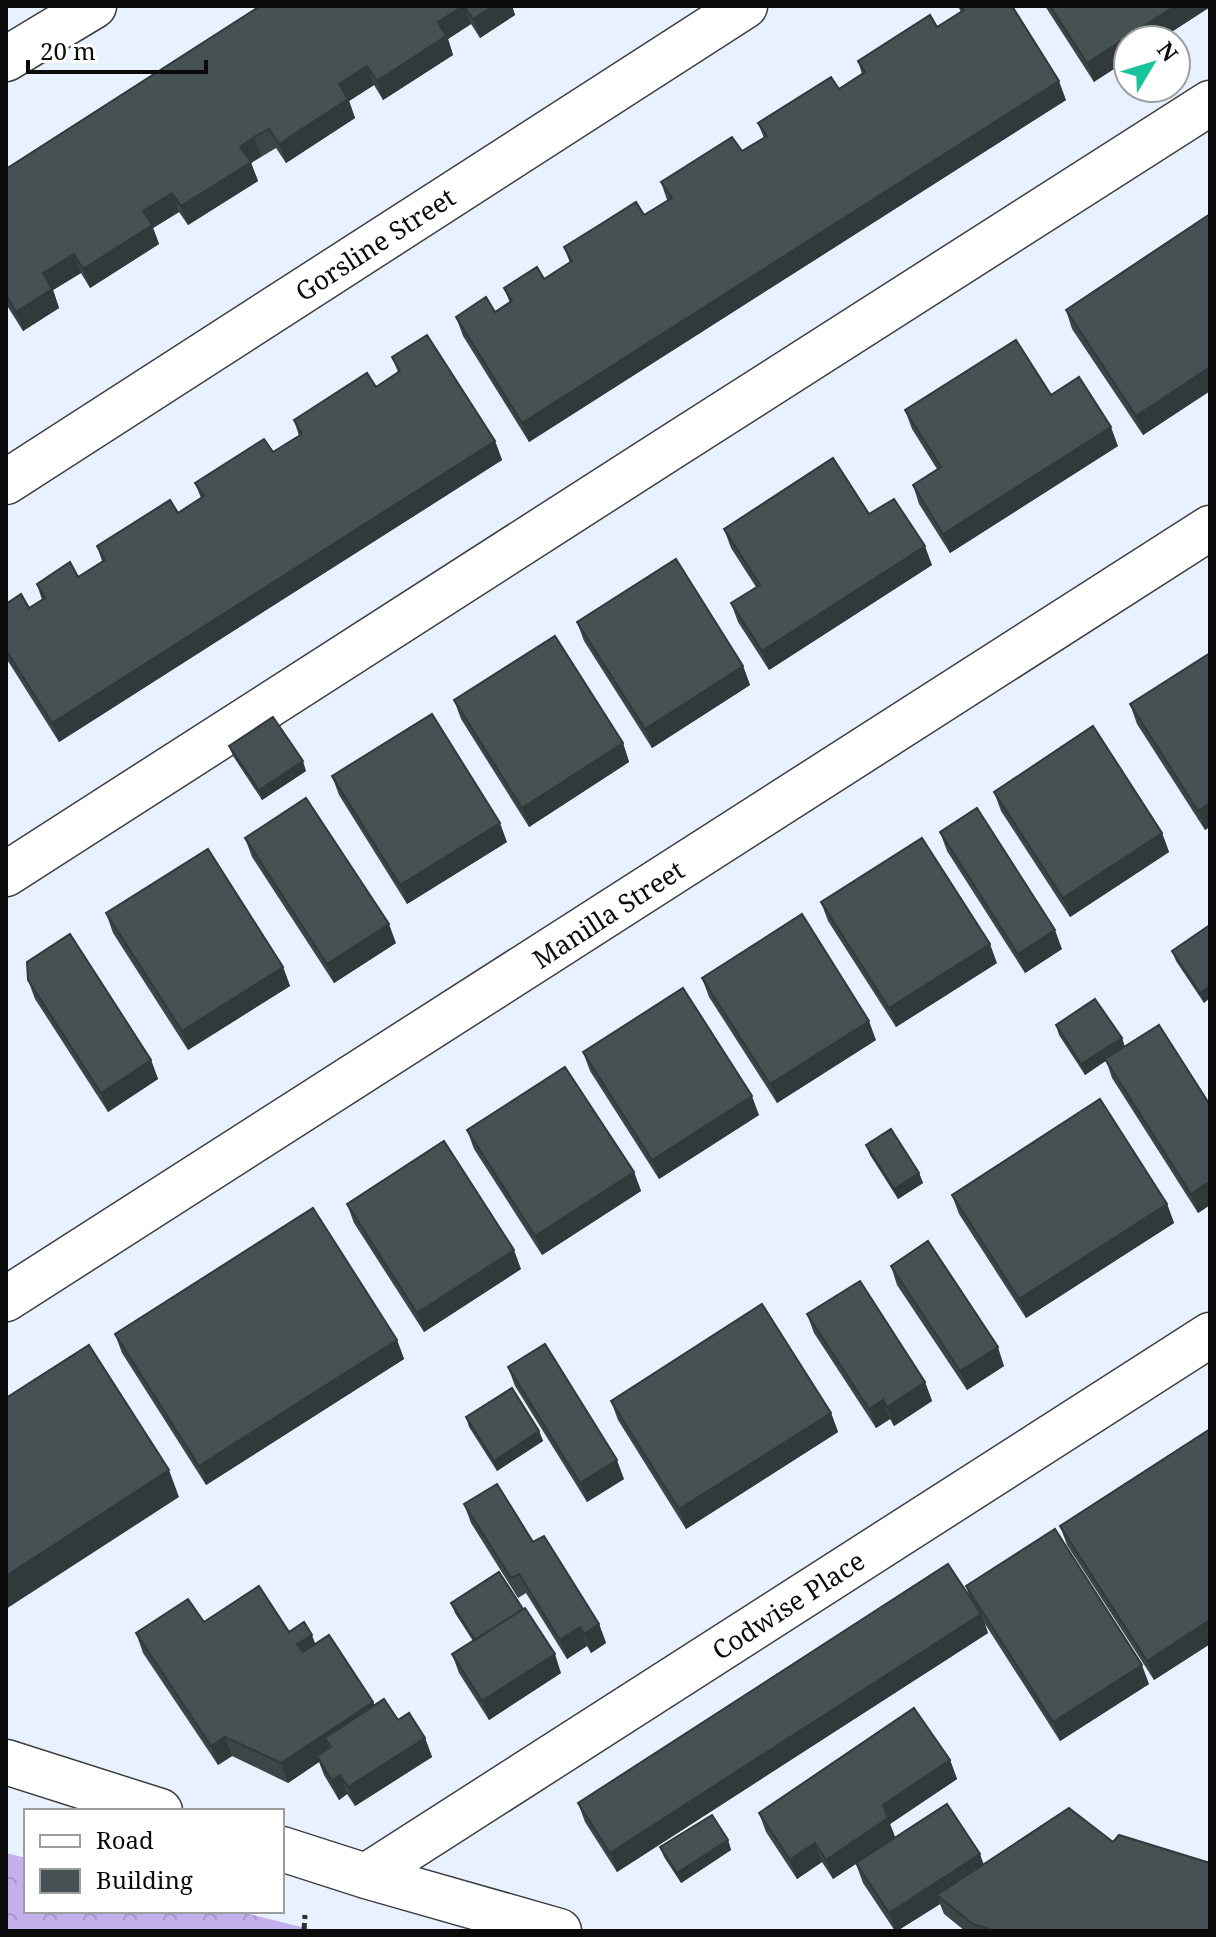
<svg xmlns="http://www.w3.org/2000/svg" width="1216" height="1937" font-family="'Noto Serif',serif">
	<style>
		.park { fill: url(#park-crowns) }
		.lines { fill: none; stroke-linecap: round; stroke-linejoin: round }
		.minor-casing { stroke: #3e3e3e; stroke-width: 47 }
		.path { stroke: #2d2d2d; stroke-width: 5; stroke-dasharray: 8 4; stroke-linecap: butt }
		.minor { stroke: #fff; stroke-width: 44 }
		.wall { fill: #3c4648 }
		.shaded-wall { fill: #31393b }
		.building { fill: #465154; stroke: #31393b; stroke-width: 2 }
		.labels { text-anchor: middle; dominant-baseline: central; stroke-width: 8; stroke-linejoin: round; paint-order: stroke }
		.street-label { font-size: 26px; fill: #0b0b0b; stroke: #fff }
	</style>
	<defs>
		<pattern id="park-crowns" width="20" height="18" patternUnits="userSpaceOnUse" patternTransform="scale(2)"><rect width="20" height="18" fill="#c2afec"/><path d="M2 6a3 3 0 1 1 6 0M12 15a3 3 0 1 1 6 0" fill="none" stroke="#a595c9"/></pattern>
	</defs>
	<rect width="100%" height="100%" fill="#e8f1ff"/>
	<path class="park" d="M6,1853L26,1858V1911H237L317,1931H6Z"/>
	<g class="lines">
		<defs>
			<path id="minor" d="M6,59L94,6
				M6,482L745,6
				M6,874L676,444L1210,103
				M6,1299L1210,528
				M6,1762L160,1811
				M282,1849L366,1876L559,1931
				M366,1876L1210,1335"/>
		</defs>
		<use href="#minor" class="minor-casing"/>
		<path class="path" d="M304,1931L305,1915"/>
		<use href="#minor" class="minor"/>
	</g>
	<path class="wall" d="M260,6H512L515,15L480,38L471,24L448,39L453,55L383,100L374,85L349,101L355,118L286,163L276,148L251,163L258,181L188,225L179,212L153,228L159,244L90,288L81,273L53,290L59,308L23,331L6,304V169Z
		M958,6H1012L1066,100L529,442L463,336L456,317L495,312L510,303L504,288L544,279L570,263L564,247L644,215L667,200L661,182L742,151L764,138L758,123L839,89L862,74L858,61L937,27L961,12Z
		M1045,6H1210V7L1159,40H1128L1094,82Z
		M1210,214V391L1143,435L1072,329L1066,310Z
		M392,357L495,441L502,460L59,742L6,658V604L29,608L42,600L37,584L78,577L102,561L97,546L178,513L201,498L195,483L273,452L299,436L294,420L376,387L398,372Z
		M1051,395L1118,446L950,553L919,504L913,485L937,469L912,429L905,410Z
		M869,514L932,565L769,670L738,622L731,603L756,587L731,548L724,529Z
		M577,622L743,666L750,685L652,748L584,641Z
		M1210,653L1205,830L1137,724L1130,704Z
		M454,700L623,743L629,762L529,827L461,719Z
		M229,746L306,771L262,800L233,756Z
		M332,776L507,842L407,904L339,795Z
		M994,792L1162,833L1169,852L1070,917L1001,811Z
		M940,832L1062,949L1025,973L947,851Z
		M245,838L396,943L334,983L252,857Z
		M821,902L997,963L896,1027L828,921Z
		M106,913L283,967L290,986L188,1050L113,933Z
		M1210,925L1204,1003L1176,961L1172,951Z
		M702,978L876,1040L777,1103L709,997Z
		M28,980L151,1060L158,1079L108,1112L35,999Z
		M1056,1025L1122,1038L1125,1047L1210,1105V1205L1198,1213L1112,1078L1106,1060L1085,1075L1059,1035Z
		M583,1052L759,1115L659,1179L590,1071Z
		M467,1130L634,1172L641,1191L542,1255L474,1149Z
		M866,1145L919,1173L923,1183L898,1199L870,1155Z
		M952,1195L1167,1204L1174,1223L1026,1318L959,1214Z
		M347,1204L521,1269L424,1332L354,1223Z
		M891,1266L1004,1366L967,1390L897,1285Z
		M807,1314L925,1382L932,1401L894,1426L890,1419L876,1428L814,1333Z
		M115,1334L397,1340L404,1359L206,1485L122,1353Z
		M508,1367L624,1479L587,1502L515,1386Z
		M611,1401L831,1413L838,1432L686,1529L618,1420Z
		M466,1417L539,1431L543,1441L497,1471L469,1427Z
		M1210,1429V1644L1154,1680L1067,1545L1060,1526Z
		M464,1504L533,1542L599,1624L606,1643L591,1653L587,1646L567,1659L526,1593L518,1598L471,1523Z
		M966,1586L1149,1684L1060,1741L985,1624L988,1633L617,1872L585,1822L578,1803L969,1596Z
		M451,1603L523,1609L561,1673L489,1720L459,1673L452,1654L473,1641L455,1613Z
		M204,1622L289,1632L315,1644L373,1702L375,1706L425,1738L432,1757L355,1806L347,1794L339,1800L324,1775L319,1762L288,1783L232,1756L218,1765L143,1653L136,1633Z
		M950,1760L957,1779L890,1824L895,1837L867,1856L984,1864L1210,1931H965L944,1914L940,1904L897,1931H895L863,1883L856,1864L833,1879L822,1862L797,1879L766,1832L759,1813Z
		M728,1840L731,1850L681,1883L664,1857L660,1847Z"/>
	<path class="shaded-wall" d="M463,6H464L471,24L448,39L453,55L383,100L377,81L438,22Z
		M493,6H512L515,15L480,38L473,19Z
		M1175,6H1210V7L1159,40H1128V60L1094,82L1087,63Z
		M367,66L374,85L349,101L355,118L286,163L279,144L339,84Z
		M1059,81L1066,100L529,442L522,423Z
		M254,137L261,156L251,163L258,181L188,225L181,206L240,147Z
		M172,193L179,212L153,228L159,244L90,288L83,269L143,211Z
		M74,254L81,273L53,290L59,308L23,331L16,312L43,273Z
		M1210,367V391L1143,435L1136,416Z
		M1111,427L1118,446L950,553L943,534Z
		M495,441L502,460L59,742L52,723Z
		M925,546L932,565L769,670L762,651Z
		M743,666L750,685L652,748L645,729Z
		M623,743L629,762L529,827L522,808Z
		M303,761L306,771L262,800L259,790Z
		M1210,803V827L1205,830L1198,811Z
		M500,823L507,842L407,904L400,885Z
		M1162,833L1169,852L1070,917L1063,898Z
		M389,924L396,943L334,983L327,964Z
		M1055,930L1062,949L1025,973L1018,954Z
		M990,944L997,963L896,1027L889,1008Z
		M283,967L290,986L188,1050L182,1031Z
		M1210,986V998L1204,1003L1200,993Z
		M869,1021L876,1040L777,1103L770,1084Z
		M1122,1038L1125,1048L1085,1075L1081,1064Z
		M151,1060L158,1079L108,1112L101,1093Z
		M752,1096L759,1115L659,1179L652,1160Z
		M634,1172L641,1191L542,1255L535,1236Z
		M919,1173L923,1183L898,1199L894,1189Z
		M1207,1183L1210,1190V1205L1198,1213L1191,1194Z
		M1167,1204L1174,1223L1026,1318L1019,1299Z
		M514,1250L521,1269L424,1332L417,1313Z
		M397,1340L404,1359L206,1485L199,1466Z
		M998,1347L1004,1366L967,1390L960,1371Z
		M925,1382L932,1401L894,1426L887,1407Z
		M883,1400L890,1419L876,1428L869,1409Z
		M831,1413L838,1432L686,1529L679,1509Z
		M539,1431L543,1441L497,1471L494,1461Z
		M617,1460L624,1479L587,1502L580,1483Z
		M169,1470L179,1497L6,1609V1576Z
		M981,1614L988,1633L617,1872L610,1853Z
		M1210,1620V1644L1154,1680L1147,1661Z
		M599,1624L606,1643L591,1653L584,1634Z
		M580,1627L587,1646L567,1659L560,1640Z
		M312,1635L319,1654L304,1664L297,1644Z
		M555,1654L561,1673L489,1720L482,1701Z
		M1142,1665L1149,1684L1060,1741L1053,1722Z
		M373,1702L380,1721L331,1747L325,1738L331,1754L317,1756L319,1762L288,1783L281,1763Z
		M225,1737L232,1756L218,1765L211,1746Z
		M425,1738L432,1757L355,1806L348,1787Z
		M950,1760L957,1779L890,1824L895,1837L833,1879L826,1860L883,1805Z
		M340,1775L347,1794L339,1800L332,1781Z
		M728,1840L731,1850L681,1883L677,1873Z
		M815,1843L822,1862L797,1879L790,1860Z
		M980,1854L987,1873L937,1895L940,1904L897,1931H895L889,1913Z"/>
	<path class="building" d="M260,6H463L438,22L446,36L377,81L367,66L339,84L348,99L279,144L269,129L254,137L240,147L251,162L181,206L172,193L143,211L152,225L83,269L74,254L43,273L52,289L16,312L6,295V169Z
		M464,6H493L473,19Z
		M961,6H1012L1059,81L522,423L456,317L486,297L495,312L512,301L504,288L537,267L544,279L572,261L564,247L601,224L636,202L644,215L672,198L661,182L732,137L742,151L767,136L758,123L831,77L839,89L865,72L858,61L930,15L937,27L964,10Z
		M1050,6H1175L1087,63Z
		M1210,214V367L1136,416L1066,310Z
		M427,335L495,441L52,723L6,650V604L21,594L29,608L45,598L37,584L70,562L78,577L105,560L97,546L170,500L178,513L204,496L195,483L264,439L273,452L302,434L294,420L367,373L376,387L400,371L392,357Z
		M1016,340L1051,395L1079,377L1111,427L943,534L913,485L941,467L905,410Z
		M833,458L869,514L894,499L925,546L762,651L731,603L760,585L724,529Z
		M676,559L743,666L645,729L577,622Z
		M555,636L623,743L522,808L454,700Z
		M1210,653V803L1198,811L1130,704Z
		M432,714L500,823L400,885L332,776Z
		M273,717L303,761L259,790L229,746Z
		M1093,726L1162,833L1063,898L994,792Z
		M306,798L389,924L327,964L245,838Z
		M977,808L1055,930L1018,954L940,832Z
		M922,838L990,944L889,1008L821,902Z
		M208,849L283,967L182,1031L106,913Z
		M802,914L869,1021L770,1084L702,978Z
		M1210,925V986L1200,993L1172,951Z
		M70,934L151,1060L101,1093L28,980L27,962Z
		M683,988L752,1096L652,1160L583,1052Z
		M1095,999L1122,1038L1081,1064L1056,1025Z
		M1159,1025L1210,1105V1187L1207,1183L1191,1194L1105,1059Z
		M565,1067L634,1172L535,1236L467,1130Z
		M1100,1099L1167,1204L1019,1299L952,1195Z
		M891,1129L919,1173L894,1189L866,1145Z
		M444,1141L514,1250L417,1313L347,1204Z
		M313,1208L397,1340L199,1466L115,1334Z
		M928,1241L998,1347L960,1371L891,1266Z
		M860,1281L925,1382L887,1407L883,1400L869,1409L807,1314Z
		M762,1304L831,1413L679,1509L611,1401Z
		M545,1344L617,1460L580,1483L508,1367Z
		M89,1345L169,1470L6,1576V1398Z
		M512,1388L539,1431L494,1461L466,1417Z
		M1210,1429V1620L1147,1661L1060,1526Z
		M497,1484L533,1542L544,1536L599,1624L584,1634L580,1627L560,1640L519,1574L511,1578L464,1504Z
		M1055,1529L1142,1665L1053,1722L966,1586Z
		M948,1564L981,1614L610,1853L578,1803Z
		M499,1572L523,1609L475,1640L451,1603Z
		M259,1586L289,1632L304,1622L312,1635L297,1644L303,1652L329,1635L373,1702L281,1763L225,1737L211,1746L136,1633L188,1599L204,1622Z
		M525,1608L555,1654L482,1701L452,1654Z
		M384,1699L398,1720L409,1713L425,1738L348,1787L340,1775L332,1781L317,1756L331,1747L325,1738Z
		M914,1708L950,1760L883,1805L888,1818L826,1860L815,1843L790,1860L759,1813Z
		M947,1804L980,1854L889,1913L856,1863Z
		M1069,1808L1113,1842L1119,1835L1210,1863V1931H994L973,1924L937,1895Z
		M712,1815L728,1840L677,1873L660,1847Z"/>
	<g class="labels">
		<g class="street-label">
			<text transform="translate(375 244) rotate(-33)">Gorsline Street</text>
			<text transform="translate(608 914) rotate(-33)">Manilla Street</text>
			<text transform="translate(788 1605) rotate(-33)">Codwise Place</text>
		</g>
	</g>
	<rect width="1216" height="1937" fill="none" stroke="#0b0b0b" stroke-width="16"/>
	<rect x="24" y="1809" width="260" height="104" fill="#ffffff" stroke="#9d9d9d" stroke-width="2"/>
	<rect x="40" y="1835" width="40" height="12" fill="#ffffff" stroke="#9d9d9d" stroke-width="2"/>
	<text x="96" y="1849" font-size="24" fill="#0b0b0b">Road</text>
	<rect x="40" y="1869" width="40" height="24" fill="#465154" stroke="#9d9d9d" stroke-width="2"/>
	<text x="96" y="1889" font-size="24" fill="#0b0b0b">Building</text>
	<g transform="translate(1152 64) rotate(52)"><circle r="38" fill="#ffffff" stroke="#9d9d9d" stroke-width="2"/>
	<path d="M0-6L14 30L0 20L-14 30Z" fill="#19c49d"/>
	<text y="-12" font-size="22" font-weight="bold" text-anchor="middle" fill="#0b0b0b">N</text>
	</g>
	<path d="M28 60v12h178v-12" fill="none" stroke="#0b0b0b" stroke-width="4"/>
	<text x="40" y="60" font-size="24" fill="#0b0b0b" stroke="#ffffff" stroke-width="6" paint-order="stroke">20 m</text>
</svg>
